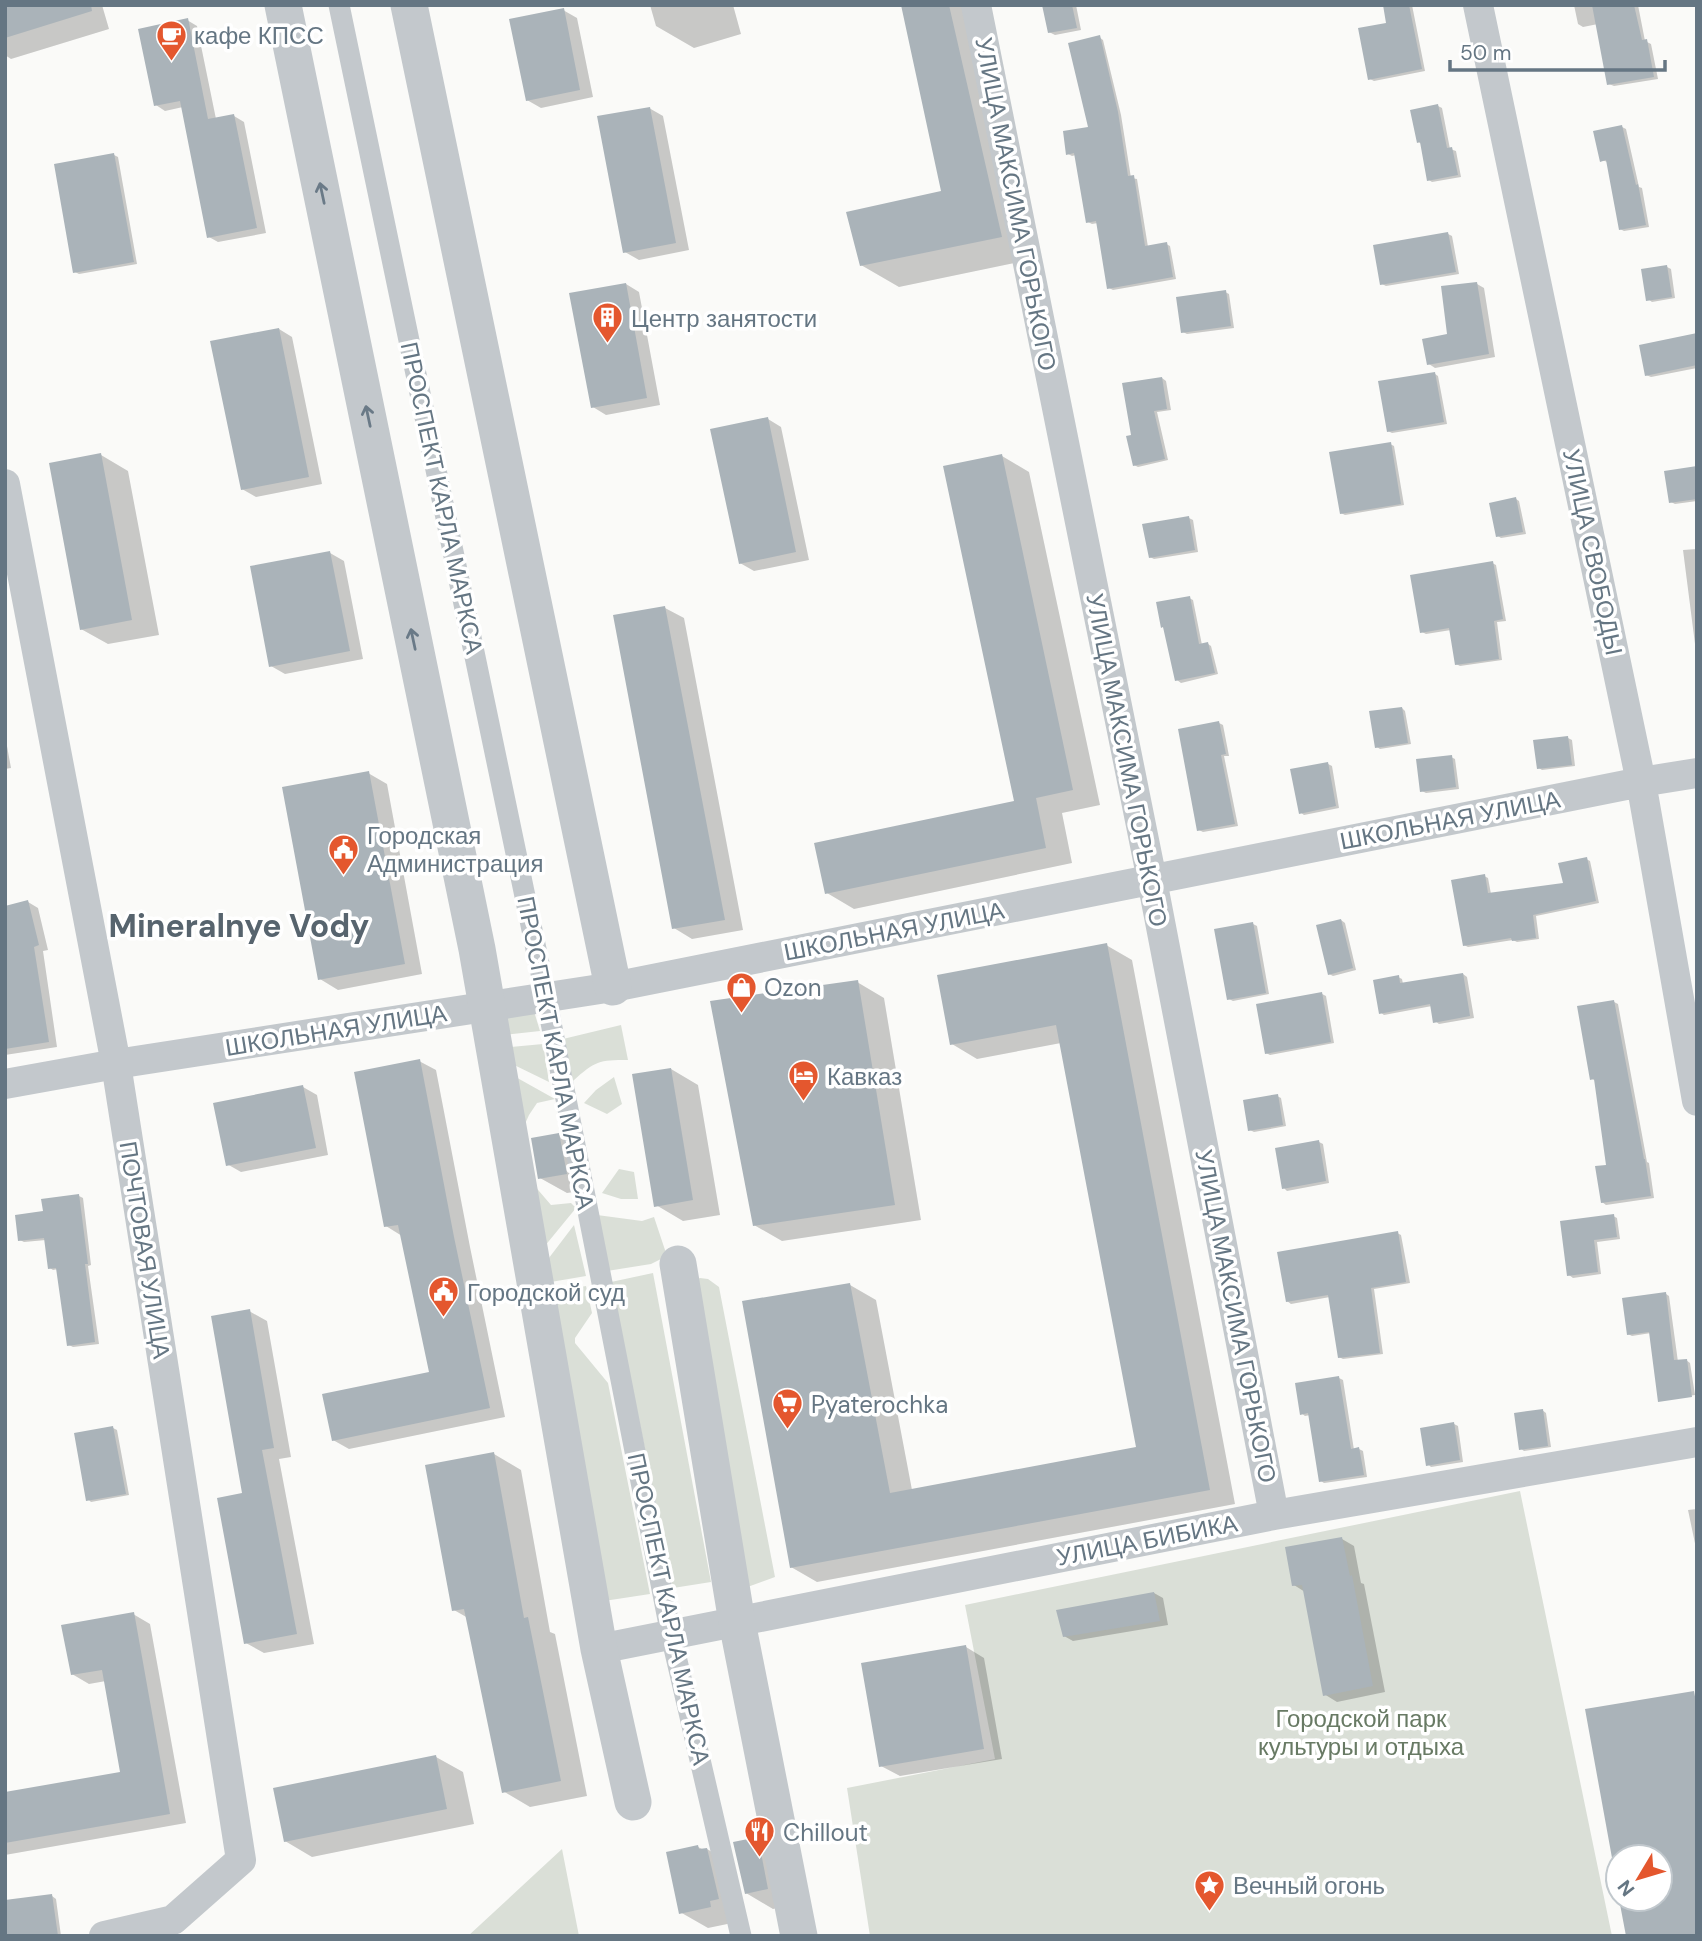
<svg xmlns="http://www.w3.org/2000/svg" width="1702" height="1941" font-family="'DM Sans',sans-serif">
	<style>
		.green { fill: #dadfd7 }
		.shadow { fill: #0003 }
		.building { fill: #aab3b9 }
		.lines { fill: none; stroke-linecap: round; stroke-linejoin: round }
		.pedestrian { stroke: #c3c8cc; stroke-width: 21 }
		.minor { stroke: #c3c8cc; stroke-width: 30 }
		.tertiary { stroke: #c3c8cc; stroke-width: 37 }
		.oneway { stroke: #6a7a87 }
		.labels { text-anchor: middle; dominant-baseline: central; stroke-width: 7; stroke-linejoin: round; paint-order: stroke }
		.poi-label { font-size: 24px; fill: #657683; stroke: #fff; text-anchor: start }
		.street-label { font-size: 24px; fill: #657683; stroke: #fff }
		.park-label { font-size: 24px; fill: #687a64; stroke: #fff }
		.district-label { font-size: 32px; font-weight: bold; fill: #57646e; stroke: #fff }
	</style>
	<rect width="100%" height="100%" fill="#fafaf8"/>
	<path class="green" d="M533,1008L540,1031L495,1036L509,1014Z
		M621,1025L628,1060C599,1060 595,1061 573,1081L563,1039Z
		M543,1044L549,1082L508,1062L501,1048Z
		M503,1070L555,1099L537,1103L529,1115L520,1135Z
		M614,1077L622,1104L607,1114L584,1103L596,1090Z
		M619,1169L634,1172L638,1199H621L602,1193Z
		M533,1184L551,1205L571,1203L576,1208L535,1258Z
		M597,1215L642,1221L654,1217L667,1256L651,1264L607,1271Z
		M574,1225L586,1276L539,1284L536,1275Z
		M653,1273L711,1582L673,1588L611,1282Z
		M700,1278L708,1279L719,1287L775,1577L742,1589L691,1282Z
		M586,1286L592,1313L575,1338V1343L608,1383L650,1594L604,1601L544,1294Z
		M1520,1491L1612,1936H870L847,1788L995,1759L965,1605Z
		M562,1849L579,1936H468Z"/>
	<path class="shadow" d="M5,5H102L109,29L11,59L5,55Z
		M650,5H733L741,34L694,48L656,26Z
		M903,5H982L1039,258L899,287L861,265L943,192Z
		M1045,5H1076L1081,30L1055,35L1049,32Z
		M1385,5H1412L1425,71L1374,81L1370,79L1388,24Z
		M1574,5H1638L1645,41L1651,44L1658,79L1614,86L1609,84L1598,24L1583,27L1578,24Z
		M563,10L577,18L593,97L541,108L527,100Z
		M187,20L197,26L216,119L234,116L244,122L266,233L218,242L209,237L183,107L165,111L156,105Z
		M1099,37L1103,40L1121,115L1131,178L1137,179L1148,247L1166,244L1170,246L1176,279L1113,290L1109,288L1098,223L1092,224L1088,222L1076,155L1072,156L1068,154L1090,128Z
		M1438,106L1442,108L1450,149L1456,151L1461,177L1432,182L1429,180L1422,144L1418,142Z
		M649,108L663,116L689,250L639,260L625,252Z
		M1622,127L1626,129L1639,187L1642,188L1649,227L1624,231L1620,229L1608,162L1601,160Z
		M114,155L118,157L137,264L79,274L75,272Z
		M1448,234L1452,236L1459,274L1386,286L1382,284Z
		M1667,267L1671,269L1675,298L1652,302L1648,299Z
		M626,284L639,292L660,405L606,415L593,407Z
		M1477,284L1484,288L1495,357L1435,368L1429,364L1449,336Z
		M1225,292L1229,294L1234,328L1187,334L1183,332Z
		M279,329L292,337L322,484L256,497L242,489Z
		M1697,335V368L1651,377L1646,375Z
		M1435,374L1438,376L1447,424L1392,433L1388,431Z
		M1162,378L1166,381L1171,410L1157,412L1168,460L1138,467L1134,465L1133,436Z
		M768,419L781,427L809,560L754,571L740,563Z
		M1390,444L1394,446L1404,505L1345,515L1341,513Z
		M101,455L128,471L159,635L108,644L81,629Z
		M1002,456L1029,472L1100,805L1062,813L1072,863L854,909L827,893L1016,802Z
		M1697,468V501L1675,504L1671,502Z
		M1516,499L1519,501L1526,534L1501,538L1498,536Z
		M1189,518L1193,520L1198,552L1154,559L1150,557Z
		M1697,549V645L1695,644L1683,550Z
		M330,553L344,561L363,659L285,674L271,666Z
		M1492,563L1496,565L1506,621L1497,622L1502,660L1460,666L1456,664L1451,630L1426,634L1422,632Z
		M1189,598L1193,600L1202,645L1208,644L1211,646L1218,674L1181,683L1177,680L1165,628L1163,627Z
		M665,608L684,618L743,930L692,939L674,928Z
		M1402,708L1405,711L1411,744L1380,749L1377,747Z
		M1219,723L1223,725L1229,756H1224L1238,826L1203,832L1199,830Z
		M5,735L11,768L5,769Z
		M1568,738L1572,740L1575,766L1542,770L1539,768Z
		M1451,757L1455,759L1459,789L1426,793L1422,791Z
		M1328,764L1332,766L1339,808L1304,815L1300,812Z
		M368,773L387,784L422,974L338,990L320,979Z
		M1586,859L1590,861L1599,903L1536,916L1539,939L1517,942L1513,940L1468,947L1464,945L1484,876L1488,878L1491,894L1565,885Z
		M28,902L38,908L48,950L43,951L57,1047L5,1055V908Z
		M1341,920L1345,923L1356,970L1333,976L1329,974Z
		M1253,924L1257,926L1269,994L1233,1001L1229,999Z
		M1106,945L1132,960L1235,1504L817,1582L791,1567L850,1285L876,1300L912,1490L1138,1448L1061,1043L977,1059L952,1044Z
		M1463,974L1467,977L1474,1018L1439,1024L1435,1021L1432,1006L1384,1015L1380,1012L1398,977L1402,979L1403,984Z
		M857,982L884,998L921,1220L782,1241L754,1225Z
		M1322,994L1326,996L1334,1043L1270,1055L1266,1053Z
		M1614,1002L1618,1004L1647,1162L1649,1163L1654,1198L1606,1205L1602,1202L1608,1166L1596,1081L1592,1079Z
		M419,1061L436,1070L470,1247L505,1417L349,1449L333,1440L431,1373L402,1236L386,1226Z
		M671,1069L698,1085L720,1215L683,1221L656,1205Z
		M303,1087L317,1095L328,1155L241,1172L227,1164Z
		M1277,1096L1281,1098L1286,1126L1254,1132L1250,1130Z
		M559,1135L586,1151L593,1189L567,1193L540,1178Z
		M1319,1142L1323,1144L1329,1183L1287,1191L1284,1188Z
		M79,1196L83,1198L91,1265L88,1266L99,1344L73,1347L69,1345L58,1269L53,1270L50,1268L46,1240L24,1242L20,1240L45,1213Z
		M1613,1216L1617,1218L1620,1239L1597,1242L1601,1274L1573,1278L1569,1275L1562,1222Z
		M1397,1233L1401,1235L1410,1283L1374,1289L1383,1354L1343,1359L1339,1357L1330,1297L1291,1304L1287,1301Z
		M1666,1294L1669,1296L1678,1362L1686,1360L1690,1363L1695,1395L1661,1400L1651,1333L1632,1336L1628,1334Z
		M249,1311L267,1321L291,1457L279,1459L314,1644L264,1653L246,1643L244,1495Z
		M1339,1378L1343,1380L1354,1450L1359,1449L1363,1451L1367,1477L1324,1483L1321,1481L1310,1415L1305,1416L1301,1413Z
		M1542,1410L1546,1413L1551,1447L1524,1451L1520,1448Z
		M1454,1424L1458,1426L1463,1462L1431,1467L1428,1464Z
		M113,1428L117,1430L129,1495L91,1502L88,1499Z
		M494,1454L521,1470L550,1632L555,1634L587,1796L530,1807L503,1791L468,1618L454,1610Z
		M1697,1509V1553L1688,1510Z
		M1342,1539L1354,1546L1361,1583L1364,1584L1385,1692L1337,1702L1324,1694L1305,1592L1294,1585Z
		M1154,1593L1163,1598L1168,1625L1073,1641L1064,1636Z
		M133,1614L150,1624L186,1823L5,1855V1794L123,1774L106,1681L89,1684L72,1674Z
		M966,1647L984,1658L1002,1759L900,1776L881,1766Z
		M436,1757L463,1772L474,1824L312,1857L285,1841Z
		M758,1839L785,1855L795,1904L773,1909L746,1893Z
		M698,1847L704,1850L707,1849L734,1865L737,1922L708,1928L680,1912Z
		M52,1896L56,1899L61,1936H5Z"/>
	<path class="building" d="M5,5H91L92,11L5,38Z
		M901,5H949L1002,237L860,266L846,212L941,191Z
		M1042,5H1072L1077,28L1048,33Z
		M1383,5H1409L1422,69L1368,80L1358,28L1386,23Z
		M1592,5H1634L1642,40L1647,39L1654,77L1607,85Z
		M564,8L580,90L526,101L509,19Z
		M188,18L208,119L234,114L257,228L207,238L180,101L154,106L138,29Z
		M1100,35L1118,112L1128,176L1134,175L1145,246L1167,242L1173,277L1107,289L1096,221L1086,223L1074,153L1066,155L1063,131L1088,127L1068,43Z
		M1438,104L1447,148L1452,147L1458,175L1427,181L1420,142L1417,143L1410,110Z
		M650,107L676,243L623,253L597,116Z
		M1622,125L1636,185L1638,184L1646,225L1619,230L1606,160L1600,162L1593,131Z
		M114,153L134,262L73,273L54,164Z
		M1448,232L1456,272L1380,285L1373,245Z
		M1667,265L1672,297L1646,301L1641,269Z
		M1477,282L1489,354L1427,365L1422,339L1447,334L1441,286Z
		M626,283L647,398L591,408L569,293Z
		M1226,290L1231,326L1181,333L1176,297Z
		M279,328L309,477L241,490L210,341Z
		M1697,333V365L1645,376L1639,345Z
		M1435,372L1444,422L1387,432L1378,381Z
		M1162,377L1167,409L1154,411L1165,459L1133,466L1126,436L1131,435L1122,383Z
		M768,417L796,552L739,564L710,429Z
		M1391,442L1401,504L1340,514L1329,452Z
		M101,453L132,620L80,630L49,463Z
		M1002,454L1073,790L1036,798L1046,848L825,894L814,843L1014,801L943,466Z
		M1697,466V499L1669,503L1664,471Z
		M1516,497L1523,532L1496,537L1489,503Z
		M1189,516L1195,550L1149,558L1142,524Z
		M330,551L350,651L269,667L250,566Z
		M1493,561L1503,619L1494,621L1499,659L1455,665L1449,628L1420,633L1410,575Z
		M1190,596L1199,644L1208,642L1215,673L1175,681L1163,627L1161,628L1156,602Z
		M665,606L725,920L672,929L613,615Z
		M1402,707L1408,743L1375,748L1369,711Z
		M1219,721L1226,754L1221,755L1235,824L1197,831L1178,729Z
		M1568,736L1572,765L1537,769L1533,740Z
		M1452,755L1456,787L1420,792L1416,759Z
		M1328,762L1336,806L1299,814L1290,769Z
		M369,771L405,964L318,980L282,787Z
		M1587,857L1596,901L1533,915L1536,938L1512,941L1511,938L1463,946L1451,880L1485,874L1488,893L1563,883L1558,863Z
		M28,900L39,945L34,947L49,1042L5,1049V906Z
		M1341,919L1353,968L1328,975L1316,925Z
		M1253,922L1266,993L1227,1000L1214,929Z
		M1107,943L1210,1490L790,1568L742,1301L850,1283L890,1493L1136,1447L1056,1025L950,1045L937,975Z
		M1463,973L1470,1016L1433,1023L1430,1004L1379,1014L1373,980L1399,975L1400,983Z
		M858,980L895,1205L753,1226L710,1001Z
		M1322,992L1331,1042L1265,1054L1256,1004Z
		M1614,1000L1644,1159H1645L1651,1196L1601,1203L1595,1166L1606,1165L1594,1079L1590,1080L1577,1006Z
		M420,1059L454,1237L490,1408L332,1441L322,1394L429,1372L398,1225L384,1227L354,1072Z
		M671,1068L693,1200L654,1207L632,1074Z
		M303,1085L316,1148L226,1166L213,1103Z
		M1278,1094L1283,1125L1248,1131L1243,1100Z
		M559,1133L567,1174L538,1179L531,1138Z
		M1319,1140L1326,1181L1282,1189L1275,1148Z
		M79,1194L88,1264H85L95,1342L67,1346L56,1268L48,1269L44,1238L18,1241L15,1215L43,1211L41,1199Z
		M1614,1214L1617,1237L1594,1240L1598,1272L1567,1276L1560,1221Z
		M1398,1231L1406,1282L1371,1288L1380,1353L1338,1358L1328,1295L1286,1302L1277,1252Z
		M1666,1292L1674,1360L1687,1359L1692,1397L1658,1402L1649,1332L1627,1335L1622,1298Z
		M250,1309L274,1448L262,1450L297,1634L244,1644L217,1498L242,1493L211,1316Z
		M1339,1376L1351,1449L1359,1447L1364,1475L1319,1482L1308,1413L1300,1415L1295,1383Z
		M1543,1409L1548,1446L1519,1450L1514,1413Z
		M1454,1422L1460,1460L1426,1466L1420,1428Z
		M113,1426L126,1494L86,1501L74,1433Z
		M494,1452L524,1618L528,1617L561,1781L502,1793L464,1609L452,1611L425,1465Z
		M1342,1537L1350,1576L1352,1575L1373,1686L1323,1696L1302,1585L1292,1586L1285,1547Z
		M1154,1592L1160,1621L1063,1637L1056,1610Z
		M134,1612L170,1814L5,1843V1792L120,1772L102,1670L71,1675L61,1625Z
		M966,1645L984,1749L879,1767L861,1663Z
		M1694,1691L1697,1708V1936H1626L1619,1899H1660V1857H1618V1891L1585,1709Z
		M436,1755L447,1809L284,1842L273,1788Z
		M758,1837L768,1889L745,1894L733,1842Z
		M698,1845L699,1849L707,1848L719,1899L710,1901L711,1907L679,1914L666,1852Z
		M52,1894L58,1936H5V1900Z"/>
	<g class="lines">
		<path class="pedestrian" d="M339,5L546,997L671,1635L741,1936"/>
		<path class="minor" d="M976,5L1152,880L1274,1515
			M1478,5L1641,782L1697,1101
			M5,484L116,1064L241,1860L173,1920L104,1936
			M5,1084L116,1064L613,987L1641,782L1697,773
			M599,1649L1274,1515L1697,1442"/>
		<path class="tertiary" d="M283,5L477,949L599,1649L633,1802
			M409,5L613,987
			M678,1264L737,1622L799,1936"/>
	</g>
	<defs><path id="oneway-shaft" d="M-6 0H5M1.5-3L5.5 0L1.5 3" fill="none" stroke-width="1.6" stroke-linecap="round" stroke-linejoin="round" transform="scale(1.75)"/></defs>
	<g class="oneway">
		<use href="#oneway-shaft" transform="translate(322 193) rotate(-102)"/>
		<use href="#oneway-shaft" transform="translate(368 416) rotate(-102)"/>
		<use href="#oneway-shaft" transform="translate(413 639) rotate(-102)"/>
	</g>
	<defs>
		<symbol id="cafe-pin" viewBox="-11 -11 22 30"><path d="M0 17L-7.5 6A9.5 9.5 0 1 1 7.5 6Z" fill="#e4572e" stroke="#fff"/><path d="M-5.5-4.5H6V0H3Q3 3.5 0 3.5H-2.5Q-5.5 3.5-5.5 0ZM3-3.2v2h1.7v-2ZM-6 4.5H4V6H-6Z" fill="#fff"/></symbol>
		<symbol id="building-pin" viewBox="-11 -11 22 30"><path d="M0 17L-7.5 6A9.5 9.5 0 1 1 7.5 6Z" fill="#e4572e" stroke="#fff"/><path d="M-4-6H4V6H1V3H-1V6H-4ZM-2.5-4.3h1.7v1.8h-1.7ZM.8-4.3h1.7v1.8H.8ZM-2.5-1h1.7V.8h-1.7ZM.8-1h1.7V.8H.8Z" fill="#fff"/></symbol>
		<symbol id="civic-pin" viewBox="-11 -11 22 30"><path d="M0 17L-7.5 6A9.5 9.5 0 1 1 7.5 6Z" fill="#e4572e" stroke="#fff"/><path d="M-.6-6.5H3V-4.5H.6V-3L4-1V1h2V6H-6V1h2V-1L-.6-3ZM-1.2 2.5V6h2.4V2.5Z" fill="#fff"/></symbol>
		<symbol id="shop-pin" viewBox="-11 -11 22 30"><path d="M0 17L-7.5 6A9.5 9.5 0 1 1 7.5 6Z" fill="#e4572e" stroke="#fff"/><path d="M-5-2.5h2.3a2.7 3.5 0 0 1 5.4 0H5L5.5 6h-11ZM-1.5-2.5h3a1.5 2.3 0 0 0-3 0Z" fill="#fff"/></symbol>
		<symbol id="hotel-pin" viewBox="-11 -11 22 30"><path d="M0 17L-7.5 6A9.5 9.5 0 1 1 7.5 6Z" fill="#e4572e" stroke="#fff"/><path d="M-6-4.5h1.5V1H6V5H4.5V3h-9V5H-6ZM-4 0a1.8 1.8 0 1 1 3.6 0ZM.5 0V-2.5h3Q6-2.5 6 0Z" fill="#fff"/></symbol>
		<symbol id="supermarket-pin" viewBox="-11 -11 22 30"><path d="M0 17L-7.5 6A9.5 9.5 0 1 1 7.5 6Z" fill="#e4572e" stroke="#fff"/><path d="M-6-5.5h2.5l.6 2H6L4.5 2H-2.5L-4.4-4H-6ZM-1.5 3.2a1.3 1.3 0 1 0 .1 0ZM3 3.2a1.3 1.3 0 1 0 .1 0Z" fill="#fff"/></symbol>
		<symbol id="restaurant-pin" viewBox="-11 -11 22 30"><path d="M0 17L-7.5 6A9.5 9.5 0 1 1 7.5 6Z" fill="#e4572e" stroke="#fff"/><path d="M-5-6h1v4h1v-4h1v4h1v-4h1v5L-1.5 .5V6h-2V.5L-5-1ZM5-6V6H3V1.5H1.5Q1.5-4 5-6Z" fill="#fff"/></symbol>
		<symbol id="sight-pin" viewBox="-11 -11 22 30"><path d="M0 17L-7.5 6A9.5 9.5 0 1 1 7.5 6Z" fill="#e4572e" stroke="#fff"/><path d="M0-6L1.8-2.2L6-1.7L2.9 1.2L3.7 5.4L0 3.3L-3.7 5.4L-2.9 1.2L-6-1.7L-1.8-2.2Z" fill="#fff"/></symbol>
	</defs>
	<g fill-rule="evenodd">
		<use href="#cafe-pin" x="154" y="18" width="35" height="47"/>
		<use href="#building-pin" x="590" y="300" width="35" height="47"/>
		<use href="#civic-pin" x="326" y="832" width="35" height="47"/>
		<use href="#shop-pin" x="724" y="970" width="35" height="47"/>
		<use href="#hotel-pin" x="786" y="1058" width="35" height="47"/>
		<use href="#civic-pin" x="426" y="1274" width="35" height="47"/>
		<use href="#supermarket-pin" x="770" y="1386" width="35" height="47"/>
		<use href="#restaurant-pin" x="742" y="1814" width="35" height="47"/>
		<use href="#sight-pin" x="1192" y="1868" width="35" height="47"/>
	</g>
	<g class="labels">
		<g class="poi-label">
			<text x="194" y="35">кафе КПСС</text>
			<text x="631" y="318">Центр занятости</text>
			<text x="367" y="835">Городская<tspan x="367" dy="28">Администрация</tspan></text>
			<text x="764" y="987">Ozon</text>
			<text x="827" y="1076">Кавказ</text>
			<text x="467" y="1292">Городской суд</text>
			<text x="811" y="1404">Pyaterochka</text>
			<text x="783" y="1832">Chillout</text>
			<text x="1233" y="1885">Вечный огонь</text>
		</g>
		<g class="street-label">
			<text transform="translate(1016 204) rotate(79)">УЛИЦА МАКСИМА ГОРЬКОГО</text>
			<text transform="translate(442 498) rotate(78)">ПРОСПЕКТ КАРЛА МАРКСА</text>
			<text transform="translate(1593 552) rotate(78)">УЛИЦА СВОБОДЫ</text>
			<text transform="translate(1127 760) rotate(79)">УЛИЦА МАКСИМА ГОРЬКОГО</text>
			<text transform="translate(1450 820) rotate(-11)">ШКОЛЬНАЯ УЛИЦА</text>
			<text transform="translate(894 931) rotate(-11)">ШКОЛЬНАЯ УЛИЦА</text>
			<text transform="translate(336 1030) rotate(-9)">ШКОЛЬНАЯ УЛИЦА</text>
			<text transform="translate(556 1053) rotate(79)">ПРОСПЕКТ КАРЛА МАРКСА</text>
			<text transform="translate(145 1250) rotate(81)">ПОЧТОВАЯ УЛИЦА</text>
			<text transform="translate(1236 1316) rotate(79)">УЛИЦА МАКСИМА ГОРЬКОГО</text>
			<text transform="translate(1147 1540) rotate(-11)">УЛИЦА БИБИКА</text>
			<text transform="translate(669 1609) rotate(78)">ПРОСПЕКТ КАРЛА МАРКСА</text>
		</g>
		<g class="park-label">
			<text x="1361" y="1718">Городской парк<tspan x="1361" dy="28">культуры и отдыха</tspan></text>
		</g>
		<g class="district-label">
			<text x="239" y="926">Mineralnye Vody</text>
		</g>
	</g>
	<rect width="1702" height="1941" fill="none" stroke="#657683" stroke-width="14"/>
	<g transform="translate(1639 1878) rotate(232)"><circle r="33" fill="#ffffff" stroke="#c1c8cd" stroke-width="2"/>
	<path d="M0-5L12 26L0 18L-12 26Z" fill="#e4572e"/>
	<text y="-10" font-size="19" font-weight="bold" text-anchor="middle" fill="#657683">N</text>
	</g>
	<path d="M1450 60v10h215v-10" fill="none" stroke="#657683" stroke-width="3.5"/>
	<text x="1460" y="60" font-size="21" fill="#657683" stroke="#ffffff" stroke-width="5" paint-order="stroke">50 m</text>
</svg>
